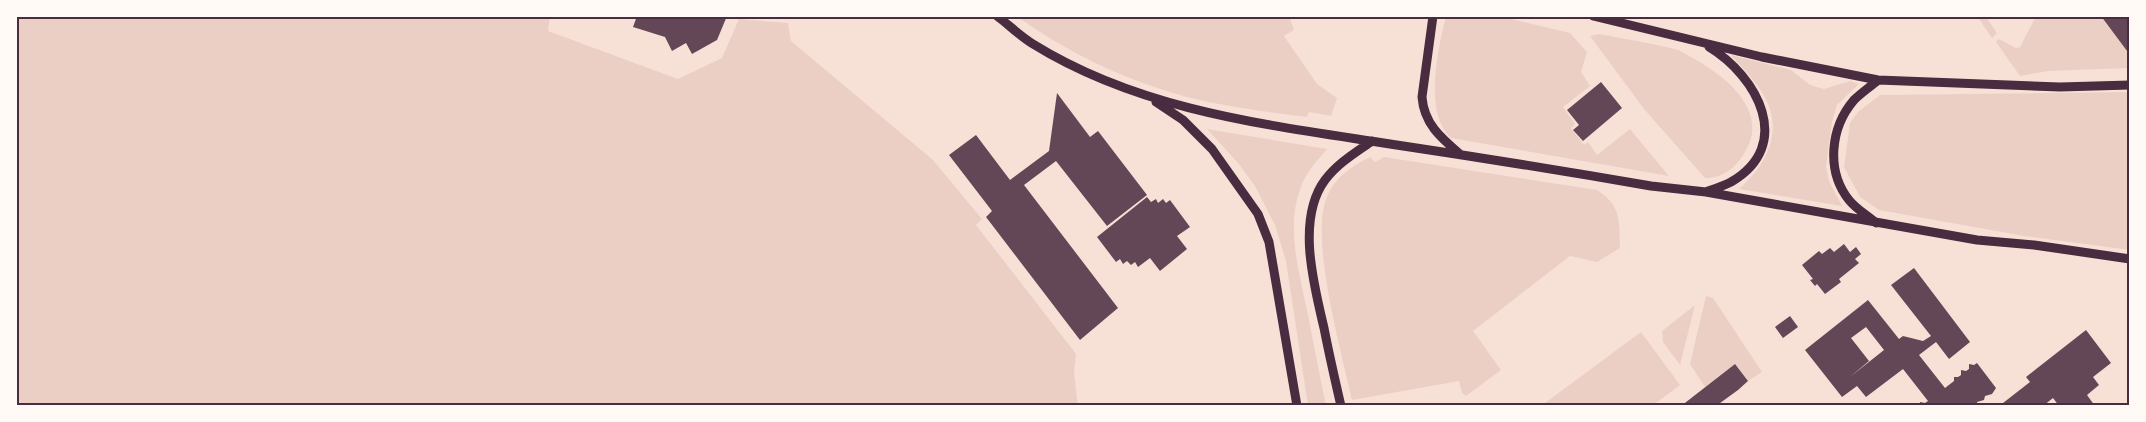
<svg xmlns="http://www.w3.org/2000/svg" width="2146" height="422" font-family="Raleway,sans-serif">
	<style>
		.green { fill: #ebcfc5 }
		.building { fill: #644757; fill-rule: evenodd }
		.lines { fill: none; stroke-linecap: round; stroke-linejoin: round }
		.tertiary { stroke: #4a2c40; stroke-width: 9 }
		.neatline { fill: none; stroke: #4a2c40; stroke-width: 2 }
	</style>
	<rect width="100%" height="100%" fill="#f7e1d7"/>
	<path class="green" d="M16,16H550L548,31L678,79L722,58L739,19L788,23L791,41L933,160L982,219L976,225L1076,354L1074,373L1078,406H16Z
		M1016,16H1289L1294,30L1284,36L1317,84L1337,98L1331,116L1309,112L1307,117C1262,111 1216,106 1173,93C1116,76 1064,50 1016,16Z
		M1446,16H1499L1570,33L1587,52L1581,72L1590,86L1563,107L1575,124L1571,128L1584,145L1588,142L1597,155L1630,129L1669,176L1451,138C1423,113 1438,49 1446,16Z
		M1977,16H1991L1988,20L1997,33L1992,38Z
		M2036,16H2101L2130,55V68L2048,71L2020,76L1996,42L1999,39L2016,48L2020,47Z
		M1599,34C1625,39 1652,43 1678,50C1685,53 1692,58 1698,61C1729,79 1769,113 1745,152C1736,168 1723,178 1705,178L1644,109L1590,36Z
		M1731,55L1791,70L1810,85L1824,89L1850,81L1859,84L1837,105L1832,122L1826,167L1829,181L1842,206L1739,189C1763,168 1782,137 1768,104C1760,85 1744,70 1731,55Z
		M2130,92V250L2024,236L1879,210L1860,197L1844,167L1850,123L1858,112L1880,95Z
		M1207,129L1327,149C1317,161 1306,172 1301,187C1285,227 1300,275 1308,315C1314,346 1320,376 1326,406H1308L1286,261L1275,225L1255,186L1238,163Z
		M1370,157L1375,162L1384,157L1597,190C1622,206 1619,221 1620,248L1597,262L1570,256L1473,331L1501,370L1466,396L1462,393L1459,381L1352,400C1342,354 1309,238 1327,197C1335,177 1352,166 1370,157Z
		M1706,296L1713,298L1762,372L1748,381L1735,364L1705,387L1690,364Z
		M1695,305L1680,365L1663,342L1662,331Z
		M1641,332L1680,385L1652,406H1541Z"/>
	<path class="building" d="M637,16H727L717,40L692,54L686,43L672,51L665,37L633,27Z
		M2101,16H2130V55Z
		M1601,82L1622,108L1583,141L1573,130L1579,125L1567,110Z
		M1057,93L1090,137L1098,131L1147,195L1107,226L1056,161L1024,185L1118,308L1080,340L986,217L992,211L949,155L976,135L1010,180L1049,151Z
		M1147,197L1151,202L1156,199L1158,203L1163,199L1166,203L1170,200L1190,227L1177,236L1187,249L1160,271L1150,258L1138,267L1135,262L1131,265L1127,261L1123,264L1120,259L1116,262L1097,237Z
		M1844,244L1850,252L1856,247L1861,254L1855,259L1859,263L1839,279L1841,282L1825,294L1817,284L1815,286L1810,280L1813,279L1802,265L1819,251L1822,254L1830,248L1834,252Z
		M1914,268L1970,342L1949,359L1936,342L1919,355L1945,388L1954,381V377H1958L1961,375V370L1966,371L1969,369V364L1974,365L1977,363L1996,388L1992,394L1985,396L1984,400L1977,402V406H1920V402L1925,403L1928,401L1903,369L1866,397L1857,386L1842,397L1805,350L1868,300L1899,339L1903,336L1923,341L1931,336L1891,285ZM1866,327L1884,350L1850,377L1869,361L1851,338Z
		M1790,316L1798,327L1783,338L1775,327Z
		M2086,330L2111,363L2093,377L2099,385L2087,395L2095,406H2059L2053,398L2043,406H2005L2003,403L2030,382L2026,377Z
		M1735,364L1748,381L1738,390L1716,406H1681Z"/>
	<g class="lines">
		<path class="tertiary" d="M997,16C1009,25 1020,36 1033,44C1141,111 1268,125 1390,144C1477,157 1564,171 1651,186L1706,192L1977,240L2034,245L2130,259
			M1433,16L1422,97C1424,124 1441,138 1461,155
			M1593,16L1762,57L1878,80L2060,87L2130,85
			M1156,102L1183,120L1212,149L1258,214L1269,242L1297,406
			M1706,192C1714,189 1723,186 1731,182C1795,145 1757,76 1709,47
			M1876,223C1867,215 1856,209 1849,200C1826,171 1830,128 1854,100C1861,93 1870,87 1878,80
			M1341,406C1335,380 1329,354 1324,328C1314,285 1296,219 1325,180C1338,163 1355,153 1372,141"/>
	</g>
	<rect width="2146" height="422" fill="none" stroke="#fffaf5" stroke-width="35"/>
	<rect x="18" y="18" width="2110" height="386" class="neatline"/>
</svg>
